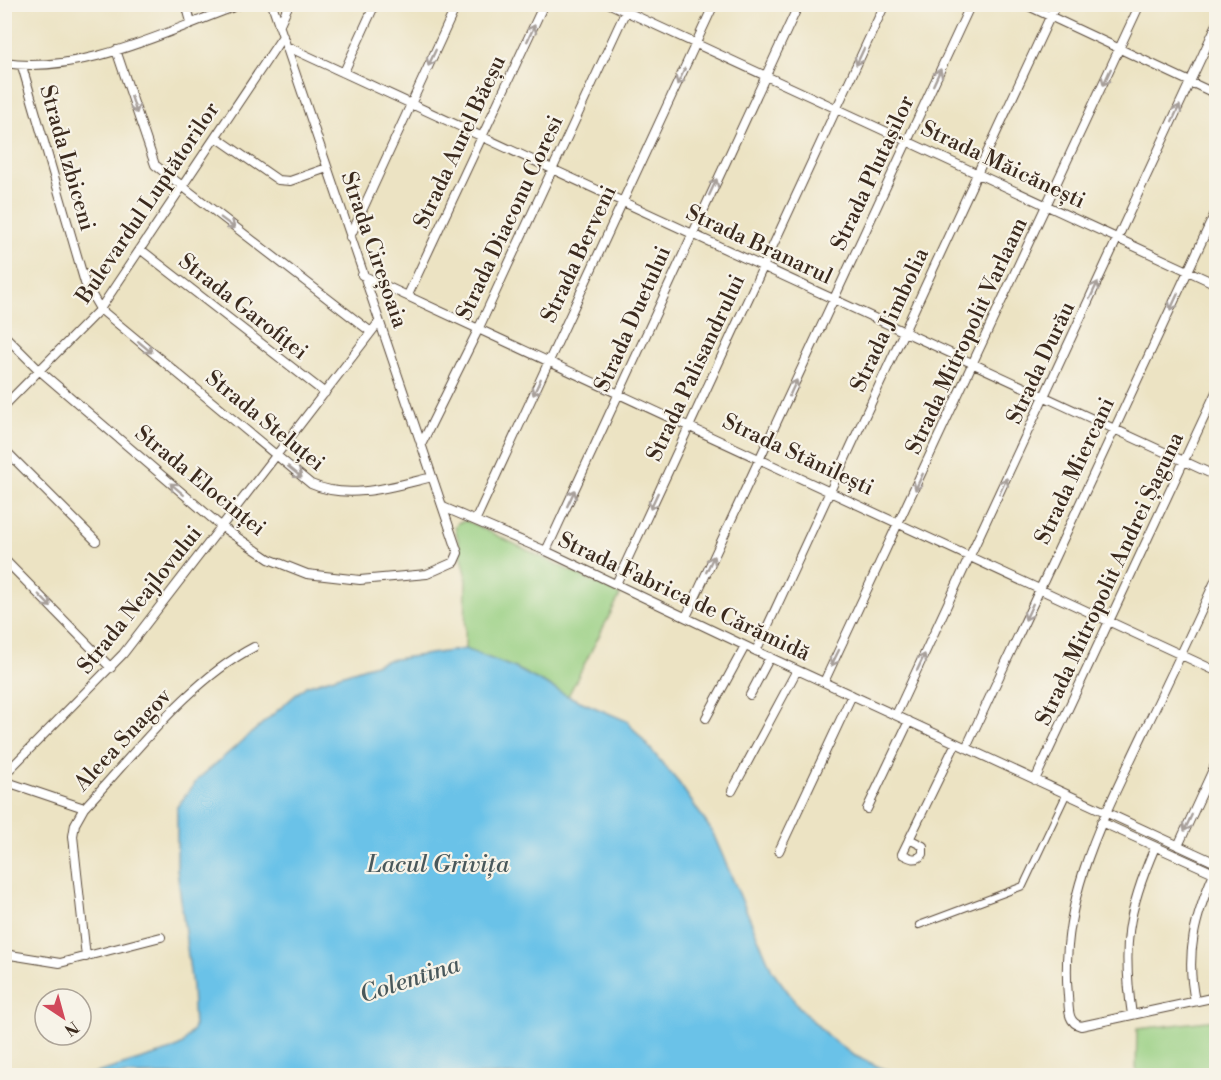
<svg xmlns="http://www.w3.org/2000/svg" width="1221" height="1080" font-family="'Libre Bodoni',serif">
	<style>
		.green { fill: #97cf81; stroke: #697c50; stroke-width: 1.5 }
		.water { fill: #6ac2e8; stroke: #527683; stroke-width: 1.5 }
		.lines { fill: none; stroke-linecap: round; stroke-linejoin: round }
		.pedestrian-casing { stroke: #564637; stroke-width: 8 }
		.minor-casing { stroke: #564637; stroke-width: 10 }
		.pedestrian { stroke: #fff; stroke-width: 6 }
		.minor { stroke: #fff; stroke-width: 8 }
		.oneway { stroke: #a79f9a }
		.labels { text-anchor: middle; dominant-baseline: central; stroke-width: 4.5; stroke-linejoin: round; paint-order: stroke }
		.street-label { font-size: 22px; fill: #3b2a1e; stroke: #f7f3e8 }
		.water-label { font-size: 24px; font-style: italic; fill: #49585b; stroke: #f7f3e8 }
	</style>
	<rect width="100%" height="100%" fill="#f7f3e8"/>
	<filter id="ink" filterUnits="userSpaceOnUse"><feTurbulence type="fractalNoise" baseFrequency=".0167" numOctaves="2"/><feDisplacementMap in="SourceGraphic" scale="12" xChannelSelector="R" yChannelSelector="G"/><feConvolveMatrix kernelMatrix="1 2 1 2 8 2 1 2 1" color-interpolation-filters="sRGB"/></filter>
	<filter id="wash" filterUnits="userSpaceOnUse"><feTurbulence type="fractalNoise" baseFrequency=".008" numOctaves="4" result="noise"/><feDisplacementMap in="SourceGraphic" scale="24" xChannelSelector="R" yChannelSelector="G"/><feGaussianBlur stdDeviation="1.35" result="paint"/><feColorMatrix in="noise" values="0 0 0 0 0 0 0 0 0 0 0 0 0 0 0 0 0 1.4 0 .05"/><feComposite in="paint" operator="in"/></filter>
	<g filter="url(#wash)">
		<rect width="100%" height="100%" fill="#ece3c3"/>
		<path class="green" d="M467,521L620,595L568,696L515,668L465,649L466,574L455,527L459,522Z
			M1216,1020V1075H1136L1137,1029Z"/>
		<path class="water" d="M465,649L515,668L568,696L627,721L679,783L712,831L772,970L799,1007L828,1036L853,1055L897,1075H90L172,1050L183,1044L194,1028L192,987L177,869V807L198,779L306,686L388,660Z"/>
	</g>
	<g filter="url(#ink)">
		<g class="lines">
			<defs>
				<path id="pedestrian" d="M919,925L1023,886L1066,795"/>
				<path id="minor" d="M186,4L191,22
					M610,4L1216,284
					M1024,4L1216,94
					M279,26L289,4
					M286,46L1216,476
					M116,50L155,165L371,332
					M4,63C84,75 169,30 242,4
					M22,66L85,283L100,309L311,484C349,501 394,486 432,477
					M344,72L375,4
					M216,137L278,180L290,181L327,168
					M350,237L457,4
					M140,249L325,393
					M362,275L1216,671
					M408,295L544,4
					M4,335L40,371L222,527L269,559L307,574L360,580L427,574L454,562L458,553L456,547L272,4
					M4,406L100,309L283,36
					M421,445L477,332L629,4
					M4,449L96,541
					M443,507L546,551L756,651L1216,863
					M476,519L714,4
					M546,551L799,4
					M4,559L111,668
					M1216,579C1192,632 1167,684 1142,736C1102,820 1059,901 1068,996C1069,1008 1067,1023 1081,1026L1216,997
					M616,584L885,4
					M686,617L971,4
					M756,651L1056,4
					M824,682L1140,4
					M750,695L770,657
					M896,715L1216,26
					M706,718L745,646
					M966,748L1216,211
					M4,775L123,654L379,322
					M1035,780L1216,392
					M4,781L84,808C135,754 188,681 254,647
					M732,791L797,670
					M84,808L75,824L73,836L86,957
					M867,809L909,721
					M1101,822L1216,874
					M909,839L923,846V854C916,862 910,858 902,854C920,817 938,780 956,743
					M1178,846L1216,763
					M779,851L852,695
					M4,954L60,963L161,937
					M1195,1001C1185,954 1195,917 1214,873
					M1132,1015C1122,946 1127,912 1155,847"/>
			</defs>
			<use href="#pedestrian" class="pedestrian-casing"/>
			<use href="#minor" class="minor-casing"/>
			<use href="#pedestrian" class="pedestrian"/>
			<use href="#minor" class="minor"/>
		</g>
		<defs><path id="oneway-shaft" d="M-6 0H5M1.5-3L5.5 0L1.5 3" fill="none" stroke-width="1.6" stroke-linecap="round" stroke-linejoin="round" transform="scale(1.5)"/></defs>
		<g class="oneway">
			<use href="#oneway-shaft" transform="translate(531 33) rotate(-65)"/>
			<use href="#oneway-shaft" transform="translate(860 57) rotate(115)"/>
			<use href="#oneway-shaft" transform="translate(432 58) rotate(115)"/>
			<use href="#oneway-shaft" transform="translate(681 77) rotate(115)"/>
			<use href="#oneway-shaft" transform="translate(937 77) rotate(-65)"/>
			<use href="#oneway-shaft" transform="translate(1107 77) rotate(115)"/>
			<use href="#oneway-shaft" transform="translate(134 105) rotate(72)"/>
			<use href="#oneway-shaft" transform="translate(1176 113) rotate(-65)"/>
			<use href="#oneway-shaft" transform="translate(713 187) rotate(-65)"/>
			<use href="#oneway-shaft" transform="translate(228 223) rotate(37)"/>
			<use href="#oneway-shaft" transform="translate(1094 290) rotate(-65)"/>
			<use href="#oneway-shaft" transform="translate(1174 302) rotate(115)"/>
			<use href="#oneway-shaft" transform="translate(145 347) rotate(40)"/>
			<use href="#oneway-shaft" transform="translate(537 387) rotate(115)"/>
			<use href="#oneway-shaft" transform="translate(793 388) rotate(-65)"/>
			<use href="#oneway-shaft" transform="translate(295 472) rotate(39)"/>
			<use href="#oneway-shaft" transform="translate(919 482) rotate(115)"/>
			<use href="#oneway-shaft" transform="translate(1003 486) rotate(-65)"/>
			<use href="#oneway-shaft" transform="translate(177 489) rotate(-139)"/>
			<use href="#oneway-shaft" transform="translate(571 498) rotate(-65)"/>
			<use href="#oneway-shaft" transform="translate(654 501) rotate(115)"/>
			<use href="#oneway-shaft" transform="translate(710 564) rotate(-65)"/>
			<use href="#oneway-shaft" transform="translate(45 601) rotate(46)"/>
			<use href="#oneway-shaft" transform="translate(1029 612) rotate(115)"/>
			<use href="#oneway-shaft" transform="translate(835 658) rotate(116)"/>
			<use href="#oneway-shaft" transform="translate(921 662) rotate(-65)"/>
			<use href="#oneway-shaft" transform="translate(1188 823) rotate(115)"/>
		</g>
	</g>
	<g class="labels">
		<g class="street-label">
			<text transform="translate(460 142) rotate(-65)">Strada Aurel Băeșu</text>
			<text transform="translate(67 158) rotate(74)">Strada Izbiceni</text>
			<text transform="translate(1003 165) rotate(25)">Strada Măicănești</text>
			<text transform="translate(873 173) rotate(-65)">Strada Plutașilor</text>
			<text transform="translate(148 203) rotate(-56)">Bulevardul Luptătorilor</text>
			<text transform="translate(510 218) rotate(-65)">Strada Diaconu Coresi</text>
			<text transform="translate(759 245) rotate(25)">Strada Branarul</text>
			<text transform="translate(374 250) rotate(71)">Strada Cireșoaia</text>
			<text transform="translate(579 254) rotate(-65)">Strada Berveni</text>
			<text transform="translate(243 307) rotate(38)">Strada Garofiței</text>
			<text transform="translate(633 319) rotate(-66)">Strada Duetului</text>
			<text transform="translate(890 320) rotate(-65)">Strada Jimbolia</text>
			<text transform="translate(967 336) rotate(-65)">Strada Mitropolit Varlaam</text>
			<text transform="translate(1041 363) rotate(-65)">Strada Durău</text>
			<text transform="translate(696 368) rotate(-65)">Strada Palisandrului</text>
			<text transform="translate(265 421) rotate(39)">Strada Steluței</text>
			<text transform="translate(798 455) rotate(25)">Strada Stănilești</text>
			<text transform="translate(1075 471) rotate(-65)">Strada Miercani</text>
			<text transform="translate(200 481) rotate(39)">Strada Elocinței</text>
			<text transform="translate(1110 579) rotate(-65)">Strada Mitropolit Andrei Șaguna</text>
			<text transform="translate(684 597) rotate(25)">Strada Fabrica de Cărămidă</text>
			<text transform="translate(140 600) rotate(-51)">Strada Neajlovului</text>
			<text transform="translate(123 740) rotate(-47)">Aleea Snagov</text>
		</g>
		<g class="water-label">
			<text x="438" y="865">Lacul Grivița</text>
			<text transform="translate(410 980) rotate(-18)">Colentina</text>
		</g>
	</g>
	<rect width="1221" height="1080" fill="none" stroke="#f7f3e8" stroke-width="24"/>
	<g transform="translate(63 1017) rotate(144)"><circle r="28" fill="#f7f3e8" stroke="#aca397" stroke-width="1.5"/>
	<path d="M0-4.5L10 22L0 15L-10 22Z" fill="#d1495b"/>
	<text y="-9" font-size="16" font-weight="bold" text-anchor="middle" fill="#3b2a1e">N</text>
	</g>
</svg>
